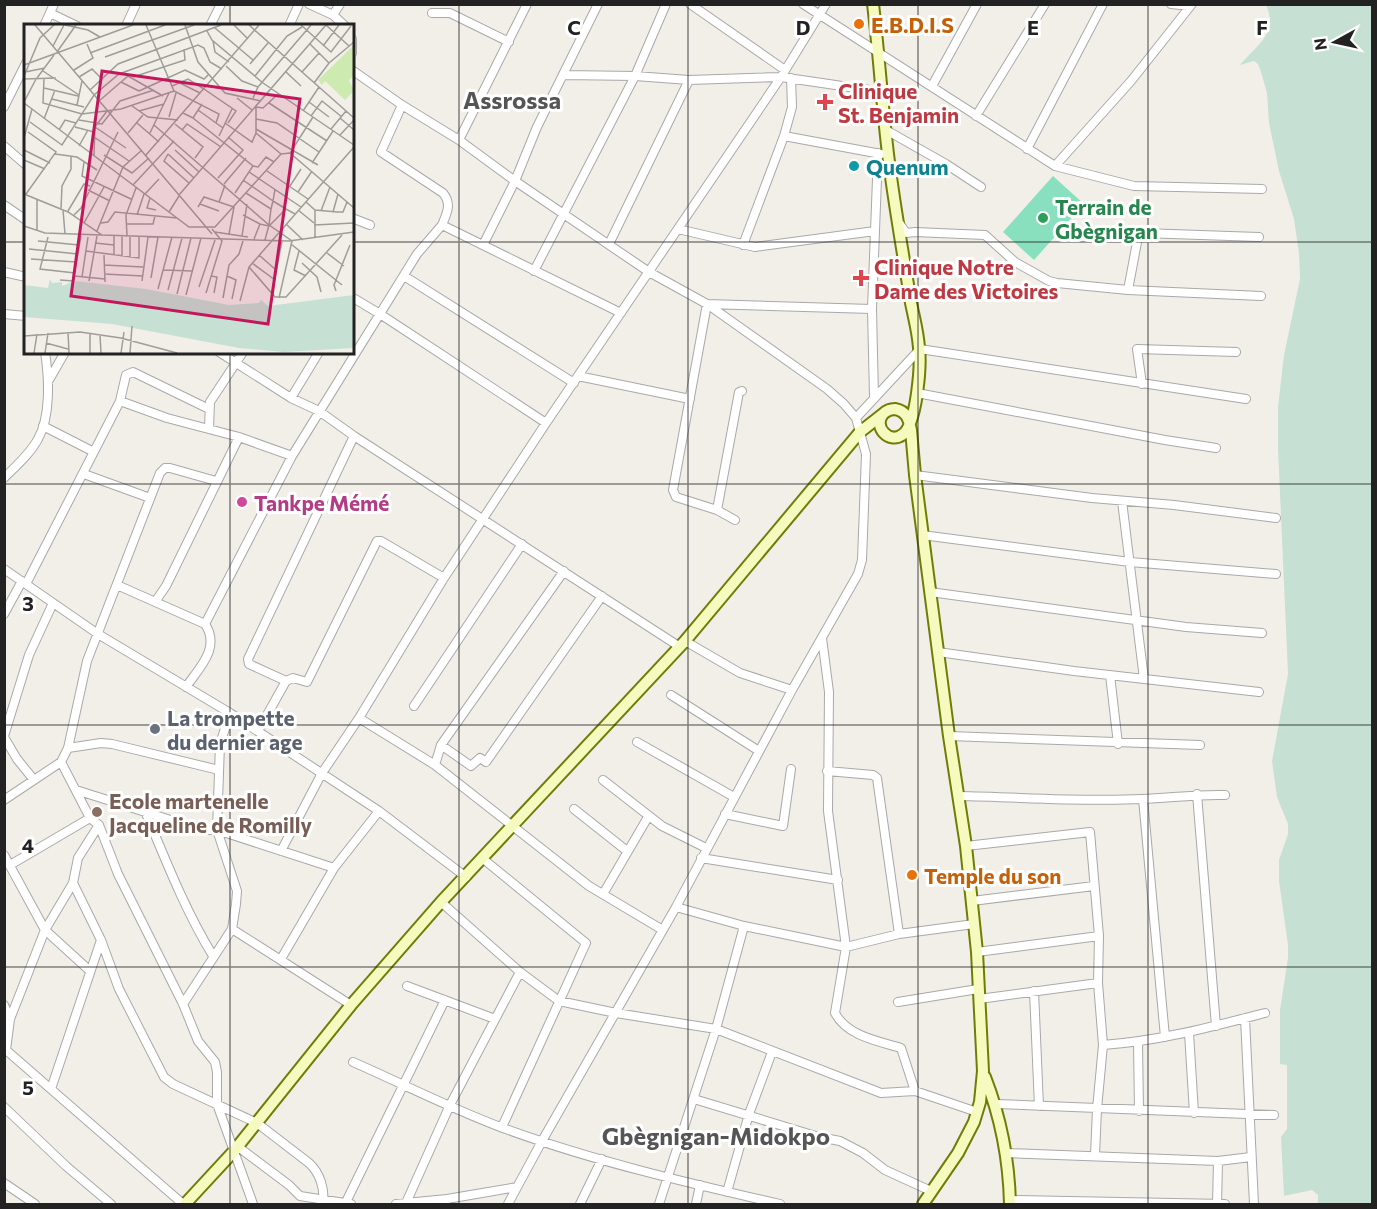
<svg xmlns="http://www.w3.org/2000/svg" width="1377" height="1209" font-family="Commissioner,sans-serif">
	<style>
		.wetland { fill: #c6e0d4 }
		.pitch { fill: #88e0be }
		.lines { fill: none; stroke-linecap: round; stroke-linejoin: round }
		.street-casing { stroke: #a9a9a9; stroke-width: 10 }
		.secondary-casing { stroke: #707d05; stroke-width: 14 }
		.street { stroke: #fff; stroke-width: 8 }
		.secondary { stroke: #f7fabf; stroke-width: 10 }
		.grid { fill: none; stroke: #222; stroke-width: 1.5; stroke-opacity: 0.55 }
		.food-dot { fill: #e8710a; stroke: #fff; stroke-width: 2 }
		.health-dot { fill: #e0444e; stroke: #fff; stroke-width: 2 }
		.culture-dot { fill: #0f9aa8; stroke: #fff; stroke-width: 2 }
		.leisure-dot { fill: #2e9e5b; stroke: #fff; stroke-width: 2 }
		.hotel-dot { fill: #d1479c; stroke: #fff; stroke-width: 2 }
		.worship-dot { fill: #6b7280; stroke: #fff; stroke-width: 2 }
		.education-dot { fill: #8d6e63; stroke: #fff; stroke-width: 2 }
		.labels { text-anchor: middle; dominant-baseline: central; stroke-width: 6; stroke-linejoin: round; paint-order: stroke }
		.food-label { font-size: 21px; font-weight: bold; fill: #c56008; stroke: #fff; text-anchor: start }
		.health-label { font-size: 21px; font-weight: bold; fill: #be3a42; stroke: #fff; text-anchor: start }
		.culture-label { font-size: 21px; font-weight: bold; fill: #0d838f; stroke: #fff; text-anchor: start }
		.leisure-label { font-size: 21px; font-weight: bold; fill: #27864d; stroke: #fff; text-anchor: start }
		.hotel-label { font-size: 21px; font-weight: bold; fill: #b23c85; stroke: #fff; text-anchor: start }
		.worship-label { font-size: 21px; font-weight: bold; fill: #5b616d; stroke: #fff; text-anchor: start }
		.education-label { font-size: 21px; font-weight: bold; fill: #785e54; stroke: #fff; text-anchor: start }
		.quarter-label { font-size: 24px; font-weight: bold; fill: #555; stroke: #fff }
		.inset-road { fill: none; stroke: #9f9d99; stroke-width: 1.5 }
		.view { fill: #c2185b; fill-opacity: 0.15; stroke: #c2185b; stroke-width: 3 }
		.inset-edge { fill: none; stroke: #222; stroke-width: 3 }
		.grid-label { font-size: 20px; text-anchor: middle; font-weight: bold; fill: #222; stroke: #fff; stroke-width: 6; stroke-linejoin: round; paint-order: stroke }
	</style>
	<rect width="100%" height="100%" fill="#f2efe9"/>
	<path class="wetland" d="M1266,5H1372V1204H1318V1195L1312,1190L1284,1196L1281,1137L1287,1129V1065L1280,1064V1010L1288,958V945L1279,881V860L1288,834V824L1277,797L1272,761L1288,674L1278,448V407L1284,355L1300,279L1299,253L1294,219L1279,171L1269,123L1267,93L1261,72L1258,64L1254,61L1240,65C1257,45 1279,33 1266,5Z"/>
	<path class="pitch" d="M1053,176L1084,204L1034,260L1003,232Z"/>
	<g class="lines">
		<defs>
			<path id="street" d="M309,4L333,15
				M340,4L333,15L345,26
				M666,4L635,76L689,80
				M690,4L785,70
				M803,4L1055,166L1134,186L1262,189
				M826,4L781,77L883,92
				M1171,4L1190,6
				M50,13L77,26
				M432,13H450L509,42
				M44,26L54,4
				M126,26L136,4
				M210,26L221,4
				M289,26L299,4
				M352,39V53
				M352,70L402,105L459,140L515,181L649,272L707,304L827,389L844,404L856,418L866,454L862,560L858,574L792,690L676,907L542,1141L508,1204
				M791,78L792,107L784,136L881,154
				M932,86L977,4
				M402,105L381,152L443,193C452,204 447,213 442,225
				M4,107L26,63
				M976,116L1045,4
				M886,130L946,164L981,187
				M459,140L527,4
				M4,146L26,165
				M1027,149L1103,4
				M1055,166L1131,81L1192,4
				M4,205L26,220
				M352,218L370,225
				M900,224L906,233L915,232L985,235L1015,262L1049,281L1057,283L1128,290L1261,296
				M678,229L755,247L875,231
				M483,245L515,181L537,127L598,4
				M743,245L784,136
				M534,271L635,76L564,75
				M4,272L26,277
				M404,276L574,383
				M1128,290L1138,237L1142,233L1259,237
				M352,300L355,299L380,314L546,423
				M4,314L26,316
				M219,352L291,398L319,411L354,436L680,647
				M578,376L690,399
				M49,380L65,352
				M1142,384L1137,349L1236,352
				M917,393L1165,440L1216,448
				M874,397L872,309L878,153
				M291,398L319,352
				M120,401L167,418L239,437L292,456
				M856,418L920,349L1246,399
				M43,426L94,452
				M209,429L210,402L243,352
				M354,436L248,659L249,664L286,681L293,678L307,682L377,541H381L444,578
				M84,474L150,498
				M915,475L1092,498L1174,505L1276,518
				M4,478C16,466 30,454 38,439C51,416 49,378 45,352
				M1122,501L1144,679
				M717,510L739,392L742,391
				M735,520L717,510L676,497L673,490L707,304L872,309
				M922,535L1130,562L1276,574
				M4,569L98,634L230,713L379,811L466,877
				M26,584L120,401L126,375L133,372L209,409
				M117,585L205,624C221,648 199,668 186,687
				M930,592L1186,627L1262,633
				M155,602L166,586L239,437
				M4,614L22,581
				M205,624L292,456L417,254L442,225L621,313
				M822,638L829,692L828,811L846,947L835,1013C847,1036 878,1041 901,1048L915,1091
				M685,641L740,673L792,690
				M938,652L1074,671L1259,692
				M1110,675L1118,744
				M671,695L759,751
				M414,706L522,544
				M359,718L435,765L589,886L661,929
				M258,731L286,681
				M4,736L29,655L53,603
				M949,736L1200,745
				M4,737L17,759L34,780
				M637,742L734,797
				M441,745L471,766L480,758L486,762L602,596
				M68,748L101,743L112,744L219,770
				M61,762L90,818L99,825L118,874L183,1004L198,1041L215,1062L217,1072V1104L253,1204
				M435,765L441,745L564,571
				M827,771L873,775L877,778L899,934
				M603,780L662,826L706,848
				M76,790L202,830H217L334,868
				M1197,794L1216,1026
				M958,796C1020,797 1081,802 1142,799C1170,798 1197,794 1225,795
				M1143,799L1165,1037
				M4,800L61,762L68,748L87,661L160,473L165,468H170L216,481
				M574,809L627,851
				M145,811C166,861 185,910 213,956
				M725,814L783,826L791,769
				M966,846L1090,832L1099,936L1098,983L1103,1045L1097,1109L1095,1155
				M281,851L322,773L359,718L444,578L546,423L781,77L689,80L609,244
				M4,855L45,930L90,971
				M482,858L586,943L502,1127
				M701,858L838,880
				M10,865L90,818
				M73,883L101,940L119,989L164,1077L173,1084L257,1123L309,1163C320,1173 325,1189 323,1204
				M603,894L648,817
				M972,901L1094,886
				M441,902L520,972L559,1001L616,1013L716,1029L881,1093L915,1091L977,1112
				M676,907L744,926L846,947L899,934L974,924
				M232,929L351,1005
				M977,952L1099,936
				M281,959L334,868L379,811
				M407,986L495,1019
				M1034,991L1039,1106
				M979,999L1098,983
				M898,1002L978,989
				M183,1004L232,929L236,904L237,891L217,830L220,744L230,713
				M4,1005L10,1019
				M1245,1018L1254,1204
				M1189,1033L1194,1113
				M1138,1043L1139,1111
				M1103,1045C1159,1041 1211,1027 1265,1013
				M6,1050L10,1019L45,930L73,883L78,858L99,825
				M6,1050L183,1204
				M353,1062C403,1084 452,1109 503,1128C593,1161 688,1183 780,1204
				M51,1089L101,940
				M694,1099L819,1137L840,1141L863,1153L885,1170L931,1191
				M996,1104L1274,1115
				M4,1107L66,1166L111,1204
				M237,1146L289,1185L300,1196L351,1204
				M1006,1153L1218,1161L1251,1157
				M4,1183L35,1204
				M727,1192L749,1114L772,1052
				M1010,1200L1225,1204
				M406,1203L450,1105L520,972
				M345,1204L445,1000
				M396,1204L447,1199L517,1187
				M580,1204L602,1159
				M659,1204L716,1029L744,926
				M696,1204L700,1185
				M1217,1204L1218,1161"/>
			<path id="secondary" d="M873,4C879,54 882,104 888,154C894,204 903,253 911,303C914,318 918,332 919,348C921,365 917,425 902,435C889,444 873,427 883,414C887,410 890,409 895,409C907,411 909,420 911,430L915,475L949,736L966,846L977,952L983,1071L980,1102L974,1122L958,1153L923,1204
				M985,1077C1001,1118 1009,1160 1010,1204
				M185,1204L234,1151L351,1005L441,902L685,641L860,432L883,414"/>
		</defs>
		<use href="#street" class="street-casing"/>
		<use href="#secondary" class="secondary-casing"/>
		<use href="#street" class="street"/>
		<use href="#secondary" class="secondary"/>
	</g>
	<path class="grid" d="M230,4V26M459,4V1204M688,4V1204M918,4V1204M1148,4V1204M4,242H26M352,242H1372M230,352V1204M4,484H1372M4,725H1372M4,967H1372"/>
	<g class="food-dot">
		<circle cx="859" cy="24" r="6"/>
		<circle cx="912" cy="875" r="6"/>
	</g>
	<g class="health-dot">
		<path d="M822 93h6v6h6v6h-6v6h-6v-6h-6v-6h6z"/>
		<path d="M858 269h6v6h6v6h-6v6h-6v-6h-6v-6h6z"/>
	</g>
	<circle class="culture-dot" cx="854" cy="166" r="6"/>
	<circle class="leisure-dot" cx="1043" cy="218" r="6"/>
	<circle class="hotel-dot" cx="242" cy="502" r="6"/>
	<circle class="worship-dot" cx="155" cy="729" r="6"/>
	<circle class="education-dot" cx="97" cy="812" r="6"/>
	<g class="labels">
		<g class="food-label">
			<text x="871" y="24">E.B.D.I.S</text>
			<text x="924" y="875">Temple du son</text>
		</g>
		<g class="health-label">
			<text x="838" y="90">Clinique<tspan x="838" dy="24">St. Benjamin</tspan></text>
			<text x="874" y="266">Clinique Notre<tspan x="874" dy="24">Dame des Victoires</tspan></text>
		</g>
		<g class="culture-label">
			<text x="866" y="166">Quenum</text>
		</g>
		<g class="leisure-label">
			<text x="1055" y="206">Terrain de<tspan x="1055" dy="24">Gbègnigan</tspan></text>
		</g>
		<g class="hotel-label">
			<text x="254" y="502">Tankpe Mémé</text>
		</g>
		<g class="worship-label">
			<text x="167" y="717">La trompette<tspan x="167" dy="24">du dernier age</tspan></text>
		</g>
		<g class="education-label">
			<text x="109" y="800">Ecole martenelle<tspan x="109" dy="24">Jacqueline de Romilly</tspan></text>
		</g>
		<g class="quarter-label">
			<text x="512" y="99">Assrossa</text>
			<text x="716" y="1135">Gbègnigan-Midokpo</text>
		</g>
	</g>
	<g transform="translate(24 24)">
		<rect width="330" height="330" fill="#f2efe9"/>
		<path d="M330,21V52L325,56L330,67L321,76L301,57L298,61L294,56Z" fill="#cdebb0"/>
		<path d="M26,255L28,259L38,258V262L48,258L50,263L51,257L122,265L205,281L235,279L237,276L244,282L330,271V324L260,328L215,324L88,300L0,293V261L24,264Z" fill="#c6e0d4"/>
		<path class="inset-road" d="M11,1L188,210M41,1L64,6L76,13M122,1L150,67L195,90L192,99M161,1L174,38L201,69L237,77M210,1L224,15M225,1L330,94M277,1L307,28L327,2M302,1L325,22M191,4L229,36M183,7L188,16L239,59L330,121M189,17L191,28L205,38M286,20L305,39M29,22L40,1M299,22L315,1M33,28L52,1M66,29L141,1M81,33L170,1M226,40L244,19M0,41L109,1M202,42L218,57L234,63M50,46L69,34L63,20M19,47L55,71M1,48L21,44M262,48L277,62M278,48L295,29M0,52L16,14L30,1M104,52L139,72M231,52L263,12L278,3M55,53L68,45L77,54M109,53L161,36L160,25M13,54L30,31M20,54L19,79L58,90L97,85L150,67M0,55L32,54M97,58L115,67M156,59L176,69M290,59L305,39L330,18M148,62L164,55L180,65M20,64L54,72M180,65L212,87L204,99M66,66L94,40L197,1M115,67L161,46L180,55L185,50M213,74L228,86M229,74L234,63L287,1M28,75L60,83M75,77L104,52M0,78L12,55M285,78L305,93M0,79L165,203H191L257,130L266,129L330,184M245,79L303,117M53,81L58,57M108,82L124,93L154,96M232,83L239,84L254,70M174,86L199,104M115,87L140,80M279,87L295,63M159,89L169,94L178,80M287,92L298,77L318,93M145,93L152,69M169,94L229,142L211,169M316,94L330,106M20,95L31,66M232,95L253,99L295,128M55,96L78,100L96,77L130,66M6,98L38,121L70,71L95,50L174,21L180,24L186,38L198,45M113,99L135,118M201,99L228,118L232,109V83M151,100L179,123L171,134M130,101L245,201L247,185L222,169M51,103L70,108M71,103L102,124M232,105L294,141M307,105L322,87M35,106L41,96L52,99M158,106L163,100L197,123M104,109L119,91M126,109L145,69M232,109L257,130M316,111L330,96M195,112L208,85M70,113L105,137M0,114L8,85M55,122L64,106M0,126L26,139M151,126L175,148M266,129L289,93M31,130L53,133L73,146M144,130L140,137L165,159M144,130L170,154M70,131L71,103L83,87M80,131L108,149L125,134M122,131L235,1M0,136L21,145M60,138L58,152L107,175M288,139L309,107M229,142L234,143L242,133L250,138M243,147L284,175M225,148L277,183M194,154L219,126L204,113M219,156L249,177L251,165M200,160L222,134M109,161L150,117M266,162L277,145M64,166L86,177M274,168L288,147M0,170L44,188L78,211L265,217L330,208M2,170L32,128L4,108M121,170L135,155M155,171L302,1M126,174L123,184L132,186M195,178L201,161M282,178L291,186L313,188H319L323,178M176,180L195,187M174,183L180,173L210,183L205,210M37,185L38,162L47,145V133M247,185L249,177L262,185M39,186L41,210M274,186L290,199M291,186V214M44,187L60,160L66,162M297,187L306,163M145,188L155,172M309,188L314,170M50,191L57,184L94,108M113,191L120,170M219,191L236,200M60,199L80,163M77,199L84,198L91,188L153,194M103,200H129L131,192M262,200L279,216M246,201L262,185L271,190M290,201L330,199M0,202L21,209L78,211M13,207V176M73,207L99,143L118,126M191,208L224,213M103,212L102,191L112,164M218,212L223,180M24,213L16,245L51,249M230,215L236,200L245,202M241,216L245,201L268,217L255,274M14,217L55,221M71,219L90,221M267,220L318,261M5,225L54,230M62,227L115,234V213M275,227L270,246L282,252M303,229L320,242M80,231L81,258M235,231L252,246M90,232V212M98,233V212M106,233V213M7,235L52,238M228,239L251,256M278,239L293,253L297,268M80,241L119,243M225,243L251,273H262L318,211M139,246L168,247M80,250L119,252M50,252L81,255M187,252L193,253L190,269M203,252L212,256L208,275M58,253L64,213M127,254L134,213M36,256L49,257L57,212M65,257L73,212M118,257L124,213M175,263L191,216M134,265L148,213M144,266L158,214M312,267L310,261L326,221M182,269L198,217L188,205M248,269L258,217M153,270L167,214M162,271L177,214M199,274L205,241L215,230L219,217M216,277L225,243L330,123M44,308L45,329M66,310V329M76,311L77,329M0,312L56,308L97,314L153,329M22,319L44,325M10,329L13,310M21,329L24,309M97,329L100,308M106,329L108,302"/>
		<path class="view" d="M78,47L276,75L244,300L47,272Z"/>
		<rect width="330" height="330" class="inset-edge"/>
	</g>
	<g class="grid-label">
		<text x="574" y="35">C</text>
		<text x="803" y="35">D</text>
		<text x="1033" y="35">E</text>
		<text x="1262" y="35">F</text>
		<text x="28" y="611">3</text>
		<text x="28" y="853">4</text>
		<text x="28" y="1095">5</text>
	</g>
	<rect width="1377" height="1209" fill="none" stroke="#222222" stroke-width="12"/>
	<g transform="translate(1335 42) rotate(262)" stroke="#ffffff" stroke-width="4.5" paint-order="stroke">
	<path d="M0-4.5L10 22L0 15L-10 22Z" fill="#222222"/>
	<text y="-9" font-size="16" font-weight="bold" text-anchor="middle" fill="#222222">N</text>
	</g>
</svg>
